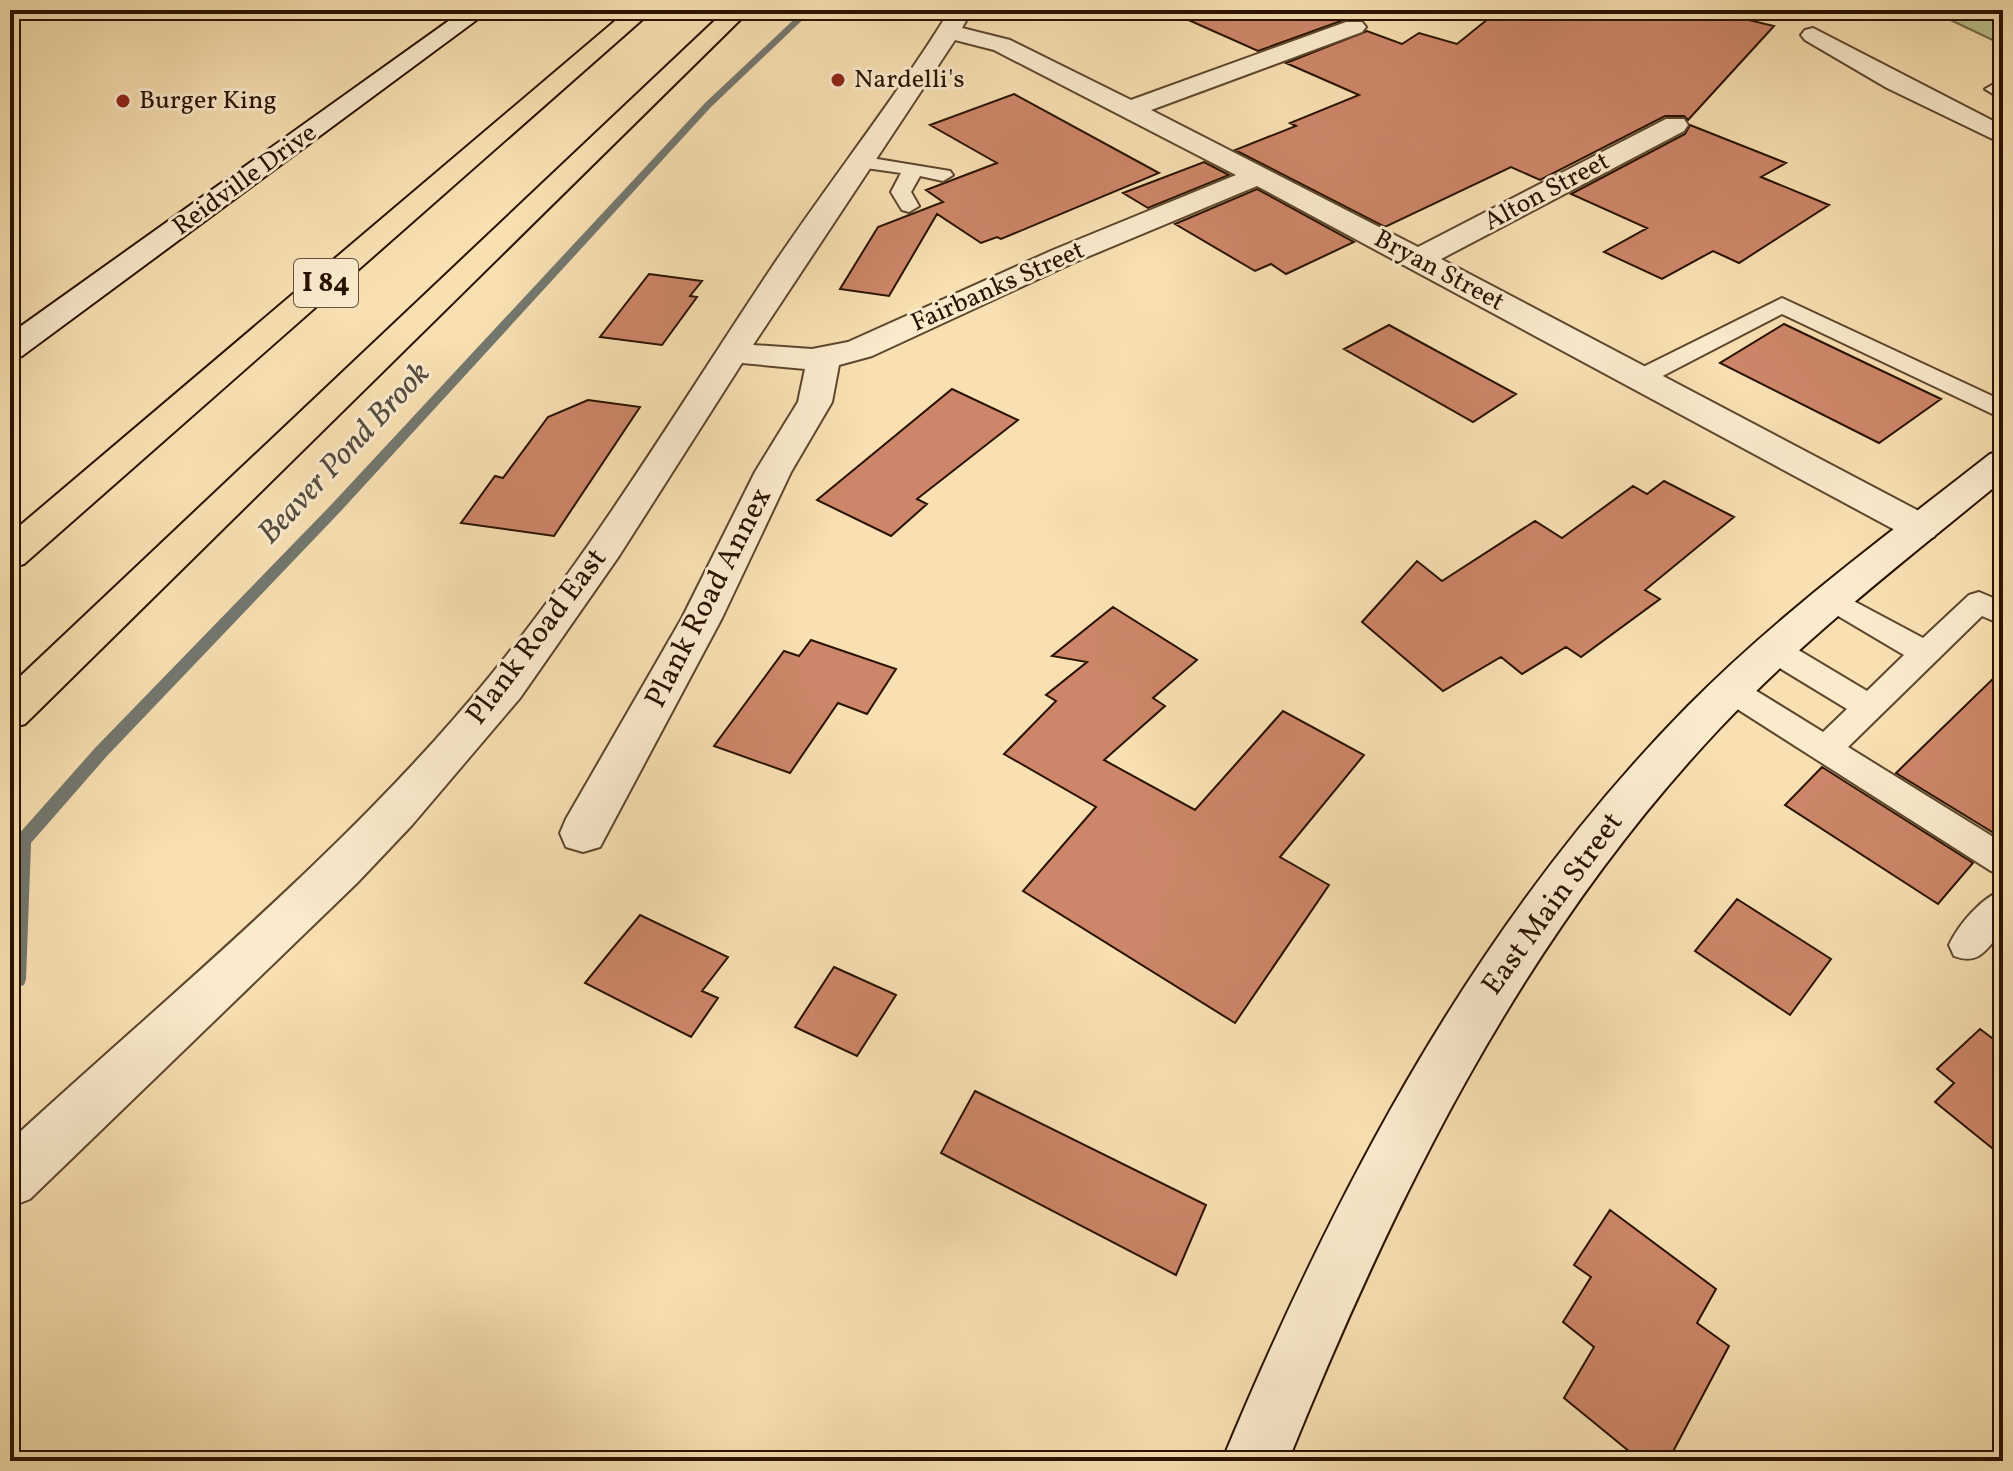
<svg xmlns="http://www.w3.org/2000/svg" width="2013" height="1471" font-family="Vollkorn,serif">
	<style>
		.green { fill: #bac38e; stroke: #726a47; stroke-width: 2 }
		.lines { fill: none; stroke-linecap: round; stroke-linejoin: round }
		.stream { fill: #73776f; fill-rule: evenodd }
		.building { fill: #cd8669; stroke: #291200; stroke-width: 2 }
		.service-casing { stroke: #5d462c; stroke-width: 4 }
		.minor-casing { stroke: #5d462c; stroke-width: 4 }
		.secondary-casing { stroke: #291200; stroke-width: 4 }
		.motorway-casing { stroke: #291200; stroke-width: 4 }
		.service { fill: #faebcd; fill-rule: evenodd }
		.minor { fill: #faebcd; fill-rule: evenodd }
		.secondary { fill: #faebcd; fill-rule: evenodd }
		.motorway { fill: #f8e0b2; fill-rule: evenodd }
		.poi-dot { fill: #8f2418; stroke: #faebcd; stroke-width: 3 }
		.labels { text-anchor: middle; dominant-baseline: central; stroke-width: 6; stroke-linejoin: round; paint-order: stroke }
		.far-poi-label { font-size: 26px; fill: #291200; stroke: #faebcd; text-anchor: start }
		.far-street-label { font-size: 26px; fill: #291200; stroke: #faebcd }
		.shield { fill: #faebcd; stroke: #68533e; stroke-width: 2 }
		.shield-label { font-size: 28px; font-weight: bold; fill: #291200 }
		.street-label { font-size: 30px; fill: #291200; stroke: #faebcd }
		.water-label { font-size: 32px; font-style: italic; fill: #544d41; stroke: #faebcd }
	</style>
	<rect width="100%" height="100%" fill="#f8e0b2"/>
	<filter id="stains"><feTurbulence type="fractalNoise" baseFrequency=".0025" numOctaves="4"/><feColorMatrix values="0 0 0 0 .2 0 0 0 0 .09 0 0 0 0 .02 0 0 0 .5 -.17"/></filter>
	<radialGradient id="worn" r=".72"><stop offset=".6" stop-color="#630" stop-opacity="0"/><stop offset="1" stop-color="#630" stop-opacity=".3"/></radialGradient>
	<path class="green" d="M1929,10H2003V45L1940,15Z"/>
	<g class="lines">
		<path class="stream" d="M804,10H813L711,107L340,512L107,756L31,843L26,979L24,985L17,987L10,985L14,841L17,836L95,748L330,506L705,103Z"/>
	</g>
	<path class="building" d="M1166,10H1313L1341,21L1258,51Z
		M1499,10H1707L1774,26L1688,120L1684,116H1665L1540,180L1511,167L1385,227L1235,150L1296,126L1290,123L1359,95L1286,63L1367,31L1402,44L1419,33L1457,44Z
		M1014,94L1159,173L1001,239L997,237L981,243L937,214L889,296L840,289L878,227L943,202L926,190L997,163L930,125Z
		M1690,125L1786,163L1761,177L1829,205L1739,263L1713,251L1662,279L1604,252L1647,228L1571,194L1685,134Z
		M1204,162L1229,175L1148,208L1123,193Z
		M1257,189L1354,242L1286,274L1271,264L1255,271L1175,224Z
		M649,274L702,281L690,296L697,297L662,345L600,337Z
		M1784,324L1941,399L1879,443L1720,363Z
		M1389,325L1516,394L1473,422L1344,349Z
		M952,389L1018,420L917,499L927,504L891,536L817,500Z
		M588,400L640,407L554,536L461,523L495,476L503,478L548,417Z
		M1664,481L1734,517L1645,590L1660,599L1581,657L1566,647L1522,674L1501,657L1443,691L1362,622L1417,561L1442,581L1535,521L1562,538L1633,486L1647,494Z
		M1113,607L1197,660L1153,698L1165,706L1104,760L1195,810L1283,711L1364,755L1280,857L1329,885L1235,1023L1023,891L1096,807L1004,754L1056,701L1046,695L1087,662L1052,656Z
		M811,640L896,669L867,714L838,703L790,773L714,746L784,651L799,656Z
		M2003,669V828L1997,835L1896,773Z
		M1822,767L1973,863L1938,904L1785,805Z
		M1737,899L1831,959L1790,1015L1695,951Z
		M640,915L728,957L702,991L718,998L691,1037L585,983Z
		M834,967L896,995L857,1056L795,1027Z
		M1980,1029L1996,1041L2003,1034V1157L1935,1102L1954,1083L1937,1069Z
		M975,1091L1206,1205L1176,1275L941,1153Z
		M1610,1210L1716,1289L1697,1323L1729,1346L1668,1461H1641L1564,1398L1594,1347L1563,1322L1591,1277L1574,1265Z"/>
	<g class="lines">
		<defs>
			<path id="service" d="M1994,84L2003,87V100L1985,89Z
				M859,156L950,171L953,175L943,181L920,176L911,192L919,206L909,212L902,210L891,192L901,173L852,166L849,162L852,158Z
				M1782,298L2003,401V419L1782,314L1649,383H1631L1628,378L1631,373Z
				M1833,590L1923,638L1969,595L1979,592L2003,602V625L1982,616L1848,747L2003,843V875L1991,871L1720,698L1715,690L1720,682L1731,678L1742,682L1823,732L1847,709L1763,658L1759,650L1763,642L1774,639L1785,642L1867,691L1904,655L1823,607L1818,600L1823,593Z
				M2003,890V930C1987,948 1980,966 1954,956L1949,945C1959,924 1981,898 2003,890Z"/>
			<path id="minor" d="M950,10H972L962,28L1010,40L1131,100L1346,22H1362L1366,27L1362,32L1151,110L1418,247L1666,119H1684L1688,125L1684,131L1441,259L1934,519L1940,528L1934,537L1921,541L1908,537L1257,186L1075,262L872,356L839,365L832,402L791,472L722,618L600,847L583,852L566,847L560,833L566,819L682,618L755,472L798,402L805,369L742,363L619,556L520,698L412,825L357,883L30,1199L10,1207V1141C172,992 351,847 490,676C593,550 678,408 768,273C827,184 894,101 950,10ZM955,40L994,50L1236,175L1053,250L848,342L812,349L753,345Z
				M1813,28L2003,126V144L1887,88L1805,40L1801,35L1805,30Z"/>
			<path id="secondary" d="M464,10H490L22,356L10,359V334Z
				M2003,451V480C1906,560 1805,637 1719,729C1522,938 1395,1197 1288,1461H1222C1336,1187 1477,920 1688,706C1780,613 1887,535 1990,454Z"/>
			<path id="motorway" d="M628,10H653L24,564L10,568V534Z
				M726,10H750L25,724L10,728V686Z"/>
		</defs>
		<use href="#service" class="service-casing"/>
		<use href="#minor" class="minor-casing"/>
		<use href="#secondary" class="secondary-casing"/>
		<use href="#motorway" class="motorway-casing"/>
		<use href="#service" class="service"/>
		<use href="#minor" class="minor"/>
		<use href="#secondary" class="secondary"/>
		<use href="#motorway" class="motorway"/>
	</g>
	<g class="poi-dot">
		<circle cx="838" cy="80" r="8"/>
		<circle cx="123" cy="101" r="8"/>
	</g>
	<g class="labels">
		<g class="far-poi-label">
			<text x="854" y="80">Nardelli's</text>
			<text x="139" y="101">Burger King</text>
		</g>
		<g class="far-street-label">
			<text transform="translate(245 180) rotate(-36)">Reidville Drive</text>
			<text transform="translate(1547 192) rotate(-28)">Alton Street</text>
			<text transform="translate(1439 271) rotate(28)">Bryan Street</text>
			<text transform="translate(998 287) rotate(-24)">Fairbanks Street</text>
		</g>
		<rect class="shield" x="294" y="259" width="64" height="48" rx="6"/>
		<g class="shield-label">
			<text x="326" y="283">I 84</text>
		</g>
		<g class="street-label">
			<text transform="translate(709 598) rotate(-63)">Plank Road Annex</text>
			<text transform="translate(537 637) rotate(-53)">Plank Road East</text>
			<text transform="translate(1553 904) rotate(-54)">East Main Street</text>
		</g>
		<g class="water-label">
			<text transform="translate(345 454) rotate(-47)">Beaver Pond Brook</text>
		</g>
	</g>
	<rect width="2013" height="1471" fill="none" stroke="#f8e0b2" stroke-width="40"/>
	<rect x="12" y="12" width="1989" height="1447" fill="none" stroke="#291200" stroke-width="4"/>
	<rect x="20" y="20" width="1973" height="1431" fill="none" stroke="#291200" stroke-width="2"/>
	<rect width="100%" height="100%" filter="url(#stains)"/>
	<rect width="100%" height="100%" fill="url(#worn)"/>
</svg>
